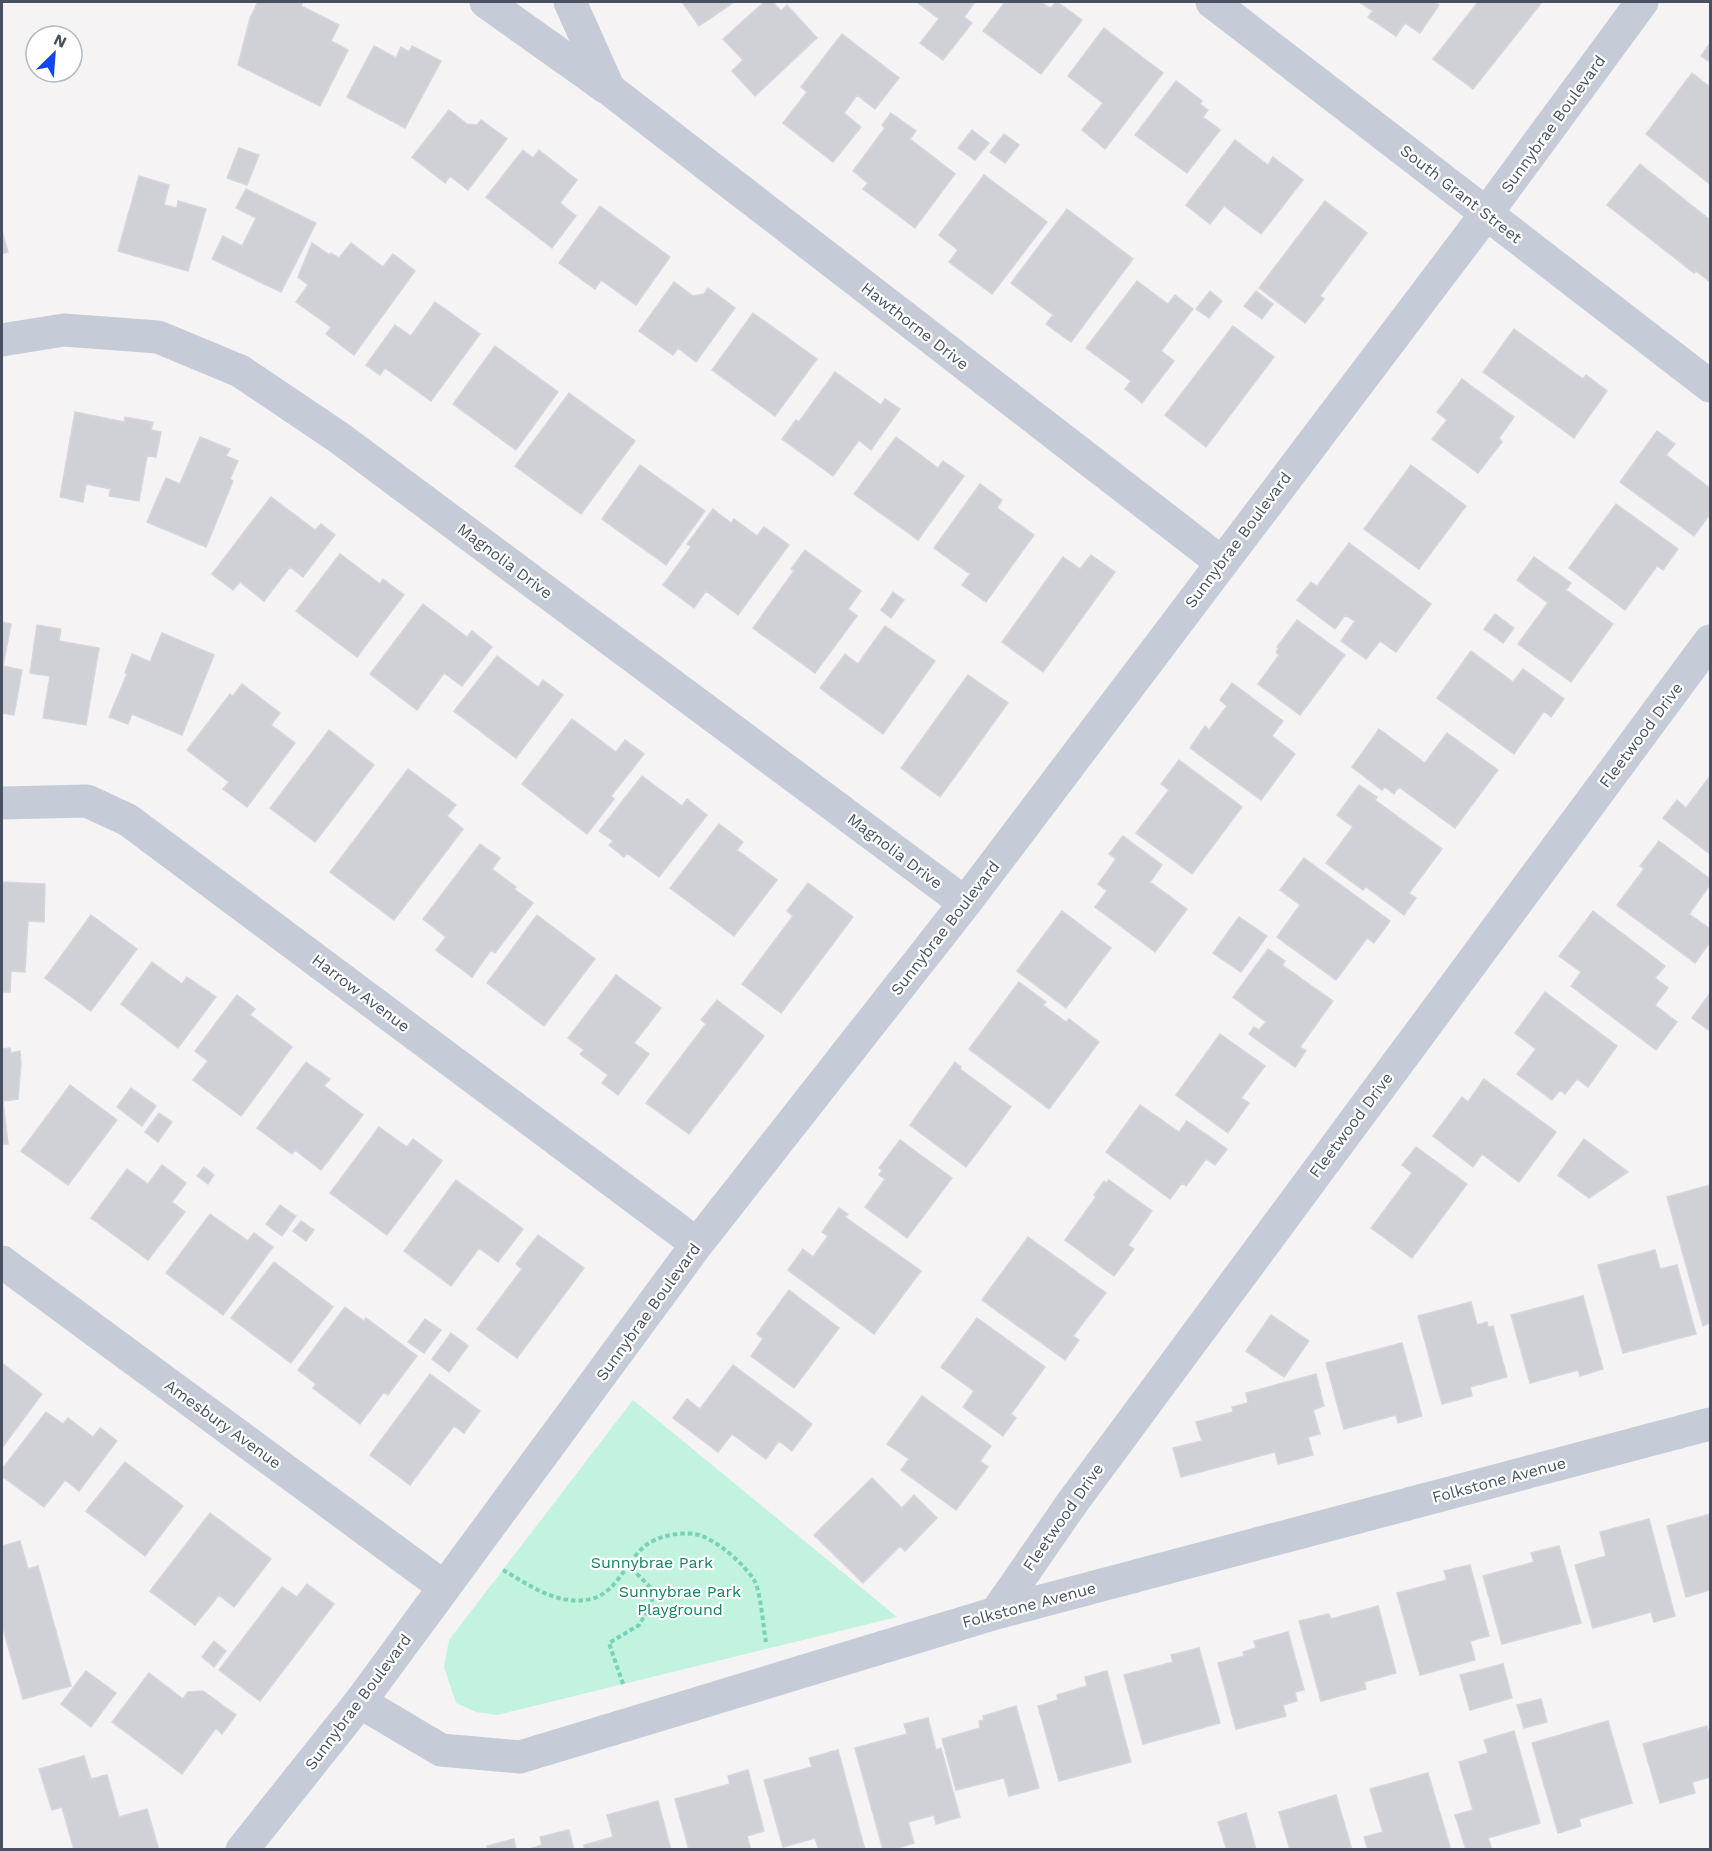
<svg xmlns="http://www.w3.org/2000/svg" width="1712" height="1851" font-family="'Work Sans',sans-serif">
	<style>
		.green { fill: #c1f3de }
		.building { fill: #cfd1d7; stroke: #d6d7de; stroke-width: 1.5 }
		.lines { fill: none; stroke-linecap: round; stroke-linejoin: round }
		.path { stroke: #77d3b8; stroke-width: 4; stroke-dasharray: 4.5 3; stroke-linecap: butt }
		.minor { stroke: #c6ccd7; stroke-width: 33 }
		.labels { text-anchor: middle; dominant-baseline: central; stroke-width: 4.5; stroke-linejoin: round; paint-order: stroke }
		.street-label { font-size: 16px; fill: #495161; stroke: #fff }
		.park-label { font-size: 16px; fill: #138362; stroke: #fff }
	</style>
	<rect width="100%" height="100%" fill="#f5f3f3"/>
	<path class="green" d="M633,1400L897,1617L497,1715L476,1712L456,1703L444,1667L449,1640Z"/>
	<path class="building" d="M258,2H303L301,6L339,25L331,41L348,50L320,106L238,65L250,18Z
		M682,2H734L699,26Z
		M764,2H773L781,11L787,5L817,38L755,96L732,71L743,60L723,39Z
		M917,2H975L964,17L972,23L943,60L920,43L939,19Z
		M1005,2H1041L1050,8L1057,2L1082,20L1041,74L983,31Z
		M1359,2H1434L1439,5L1420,33L1405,23L1396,36L1368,17L1373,11Z
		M1478,2H1542L1473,89L1433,59Z
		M1104,28L1163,73L1105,149L1082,130L1103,103L1068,76Z
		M842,34L899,78L875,109L857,95L844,113L861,127L833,162L783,123L807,92L801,87Z
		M1710,43V62L1701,56Z
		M374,46L396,58L401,47L409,52L412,46L441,61L405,128L347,97Z
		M1692,73L1710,87V184L1646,134Z
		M1176,81L1202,101L1200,104L1208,110L1203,117L1220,130L1187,173L1135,135Z
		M449,110L467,124L477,125L481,120L507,139L468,190L450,176L445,183L412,157Z
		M891,113L916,131L910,139L955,174L915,228L863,189L868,183L853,171L885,128L882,125Z
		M972,130L989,143L975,160L958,148Z
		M1004,134L1019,145L1005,163L990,152Z
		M1235,140L1268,165L1273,157L1303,180L1261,234L1224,206L1210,224L1186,205Z
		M239,148L259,155L247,185L227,178Z
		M523,150L533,158L539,150L577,180L560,203L576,216L552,248L486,197Z
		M1640,164L1710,220V278L1709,281L1696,271L1694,273L1607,205Z
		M984,175L1047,222L992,294L949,262L958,250L939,235Z
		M139,176L169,185L164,205L177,208L178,201L206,209L188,271L118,251Z
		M246,189L316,223L281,292L212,259L223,236L242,246L256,218L236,208Z
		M1325,201L1367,233L1320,296L1324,299L1305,323L1259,288Z
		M600,206L670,257L636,305L601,280L595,289L559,263Z
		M1067,209L1133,259L1071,342L1046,324L1053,315L1011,283Z
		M2,231L8,252L2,254Z
		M312,243L330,255L331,253L339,258L351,243L383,267L393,254L415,271L354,355L326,334L331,327L296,302L308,285L298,277Z
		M1137,281L1168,304L1175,295L1193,309L1161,351L1174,361L1142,403L1125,389L1131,381L1086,348Z
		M674,282L693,296L704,294L708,288L735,308L696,362L678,348L673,355L639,331Z
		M1210,291L1222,301L1209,318L1196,309Z
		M1256,291L1273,304L1262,319L1244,306Z
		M435,302L480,334L431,401L385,368L380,375L366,365L395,325L411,336Z
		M753,313L817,359L775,416L712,370Z
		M1233,326L1274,357L1206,447L1165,415Z
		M1514,329L1583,379L1586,375L1607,391L1574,438L1483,372Z
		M495,346L558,392L516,450L453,404Z
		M835,372L881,405L885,399L900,409L871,450L859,440L833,476L782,439L796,420L799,422Z
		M1462,379L1514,417L1499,438L1502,442L1478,473L1432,439L1447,420L1437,412Z
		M569,393L635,441L581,514L515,466Z
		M75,412L124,422L125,417L153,422L151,430L161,432L156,457L147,456L139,501L109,496L111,489L86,484L83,502L60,497Z
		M1657,431L1675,444L1666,455L1710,488V514L1694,536L1620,482Z
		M200,437L230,449L226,456L238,461L230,479L233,481L206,547L147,522L166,478L180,484Z
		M896,437L938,468L943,461L964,476L918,540L854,494Z
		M640,465L705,511L666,565L602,519Z
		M1411,465L1466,506L1419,569L1364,529Z
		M980,484L1002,500L997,508L1034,535L986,602L962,585L970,574L934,548Z
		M271,497L315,530L321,524L335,535L303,577L290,567L264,601L240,582L233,590L212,574Z
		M1616,504L1678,549L1663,570L1657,566L1625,610L1569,568Z
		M713,509L731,523L734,519L757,536L764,527L789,545L738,615L706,591L694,608L663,585L691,547L687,544Z
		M1349,543L1431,604L1396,652L1380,641L1366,659L1341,641L1355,621L1345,615L1335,629L1297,600L1311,582L1317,586Z
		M805,550L861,591L848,609L857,616L815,673L753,628L794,571L791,569Z
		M340,554L380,584L383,579L404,595L357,657L296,611Z
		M1091,555L1115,572L1043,672L1002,642L1063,557L1080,569Z
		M1534,557L1571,583L1566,590L1613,624L1571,682L1518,644L1548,603L1517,580Z
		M893,592L904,600L891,618L881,610Z
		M423,604L467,637L472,631L492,647L462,686L444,673L417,710L370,674Z
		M1495,614L1514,628L1503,643L1484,629Z
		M1297,620L1345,655L1300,715L1258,684L1279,655L1276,652L1279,648L1277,647Z
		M2,622L11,624L3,666L22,670L14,715L2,713Z
		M37,625L61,629L59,641L99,648L86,725L43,718L50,676L30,673Z
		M885,626L935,661L883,734L820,688L845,654L858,664Z
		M162,633L214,655L182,735L132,714L128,724L109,717L127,674L125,673L132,654L150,662Z
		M1471,651L1513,682L1523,669L1564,699L1551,717L1544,711L1514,754L1437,698Z
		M497,656L538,687L543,680L563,695L516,758L454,711Z
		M968,675L1008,703L940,797L901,768Z
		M1232,683L1283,721L1272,736L1295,754L1261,800L1190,748L1205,726L1209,730L1227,706L1220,700Z
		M242,684L280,713L271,725L295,743L247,807L223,789L229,782L187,750L230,694L233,696Z
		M572,719L616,752L625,740L644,754L611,796L614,799L587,834L522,784Z
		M1379,729L1425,763L1447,733L1498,770L1455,828L1399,787L1394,794L1385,787L1382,790L1352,767Z
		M329,730L374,765L315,842L270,808Z
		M1179,760L1242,807L1192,874L1136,833L1169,790L1161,784Z
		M408,769L456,805L447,816L463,829L394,920L330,872Z
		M642,776L682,806L687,799L707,815L659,877L627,853L624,857L609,845L613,841L599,831Z
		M1710,776V854L1663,818L1677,800L1686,808Z
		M1359,785L1377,797L1375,800L1442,849L1409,893L1416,898L1404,915L1366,887L1363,890L1326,863L1353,827L1337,815Z
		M719,824L743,842L737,850L777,880L734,936L670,888Z
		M1123,836L1162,865L1150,882L1187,909L1155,952L1095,907L1107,891L1098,884L1116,859L1109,854Z
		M1659,841L1710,879V885L1689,914L1710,929V942L1695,963L1617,905L1644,869L1640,866Z
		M480,844L500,858L492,869L516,887L514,889L533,903L495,953L491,950L472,977L436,950L446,937L423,919Z
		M1304,858L1390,921L1374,943L1367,938L1336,980L1277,937L1300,905L1280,890Z
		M2,882L45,884L44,922L28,921L25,972L11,971L10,992H2Z
		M808,883L853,917L781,1013L742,984L793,916L787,911Z
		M1062,911L1111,948L1066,1008L1017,971Z
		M1593,911L1665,966L1655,978L1668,988L1655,1005L1677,1022L1656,1050L1571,986L1581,972L1559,956Z
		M91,915L137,949L91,1011L45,978Z
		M537,915L595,959L544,1026L487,983Z
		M1239,917L1267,936L1241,972L1213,953Z
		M1268,949L1285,961L1282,965L1333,1001L1300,1047L1306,1051L1295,1067L1249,1034L1254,1027L1259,1030L1266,1022L1233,997Z
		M152,962L182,984L187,977L216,997L178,1048L121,1004Z
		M616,975L661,1008L634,1043L649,1054L618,1095L602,1083L608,1075L580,1054L584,1050L568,1038Z
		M1019,982L1046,1002L1043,1005L1066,1022L1069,1019L1099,1042L1049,1109L969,1049Z
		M1545,992L1617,1046L1588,1087L1577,1079L1565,1094L1560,1090L1552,1100L1517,1074L1536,1049L1515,1033Z
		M1710,993V1031L1692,1018Z
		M237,995L255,1009L250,1015L292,1047L241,1116L193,1080L208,1061L195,1051Z
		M717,1000L764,1036L689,1134L646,1103L706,1024L701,1020Z
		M1220,1034L1265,1066L1241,1098L1249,1103L1228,1133L1176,1095Z
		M10,1048L11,1053L20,1051L21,1064L18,1099L3,1101L8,1144H2V1049Z
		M306,1062L330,1079L324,1086L363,1115L321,1170L295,1150L292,1154L257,1128Z
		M955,1062L961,1067L960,1069L1011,1107L966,1167L910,1125Z
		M1484,1079L1556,1132L1519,1182L1482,1154L1473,1167L1433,1136L1462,1097L1468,1102Z
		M70,1085L117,1120L68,1185L21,1151Z
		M131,1088L156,1106L142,1126L117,1107Z
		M1140,1105L1179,1132L1187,1121L1227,1149L1215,1165L1206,1159L1186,1186L1182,1183L1170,1199L1106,1152Z
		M159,1113L172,1122L158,1142L145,1132Z
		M379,1127L407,1147L413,1139L442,1161L387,1235L330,1193Z
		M1584,1139L1628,1172L1589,1198L1558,1175Z
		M900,1140L952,1178L907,1238L865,1207L885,1179L879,1175L882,1170L879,1168Z
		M1416,1147L1467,1184L1412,1258L1371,1228L1412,1173L1402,1165Z
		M162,1165L186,1183L172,1202L185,1212L148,1260L91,1218L127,1169L148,1184Z
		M204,1167L214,1175L208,1184L197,1176Z
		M456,1180L523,1229L498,1262L479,1248L451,1286L404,1251Z
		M1109,1180L1152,1211L1128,1245L1134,1249L1114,1276L1065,1240L1096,1197L1094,1195L1104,1181L1106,1183Z
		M1710,1185V1323L1703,1326L1667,1197Z
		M280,1205L296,1216L282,1236L266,1224Z
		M839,1208L848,1214L845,1217L921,1271L874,1334L788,1270L803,1249L813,1257L828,1236L822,1232Z
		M210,1214L248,1241L254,1233L273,1247L223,1315L166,1273Z
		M301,1221L314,1230L306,1241L293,1231Z
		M538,1235L584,1268L517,1358L477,1329L522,1269L516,1264Z
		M1028,1237L1106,1293L1073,1336L1079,1340L1065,1360L982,1300Z
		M1655,1250L1660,1269L1677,1265L1696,1334L1623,1353L1598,1265Z
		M274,1262L333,1307L291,1363L231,1318Z
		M789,1290L839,1328L794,1388L751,1356L763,1339L757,1334Z
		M1583,1296L1603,1369L1580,1376L1578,1370L1530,1383L1511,1315Z
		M1471,1302L1477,1325L1487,1322L1488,1327L1493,1326L1507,1377L1470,1387L1472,1396L1442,1404L1418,1316Z
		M345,1307L364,1321L366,1318L417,1356L388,1395L384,1392L360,1424L313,1388L316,1384L298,1370Z
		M1271,1315L1309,1341L1284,1377L1246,1351Z
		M977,1318L1045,1367L1011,1414L1016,1418L1003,1436L963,1407L974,1391L941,1367Z
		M425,1319L441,1330L424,1353L408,1342Z
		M451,1333L468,1346L449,1372L432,1359Z
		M1402,1343L1422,1416L1398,1423L1396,1415L1344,1429L1326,1363Z
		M2,1363L42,1394L2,1448Z
		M733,1365L812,1424L792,1451L779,1441L766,1459L732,1434L718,1452L673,1418L687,1399L700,1409Z
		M430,1374L480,1411L464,1433L454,1426L410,1485L370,1455Z
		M1316,1374L1324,1406L1313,1410L1320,1434L1308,1437L1313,1455L1278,1464L1275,1452L1181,1477L1173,1448L1202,1441L1196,1422L1233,1412L1232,1407L1248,1403L1246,1393Z
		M922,1396L991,1446L980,1461L988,1467L956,1510L901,1470L909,1459L887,1444Z
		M46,1412L63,1424L68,1418L93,1437L100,1428L117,1441L79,1491L65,1480L44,1507L2,1476V1469Z
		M125,1462L183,1506L145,1556L86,1511Z
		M872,1478L902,1508L914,1495L937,1518L905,1551L900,1546L863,1583L814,1535Z
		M210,1513L271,1559L234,1607L219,1595L195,1625L150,1591Z
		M1710,1514V1590L1686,1597L1667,1526Z
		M1649,1519L1675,1616L1654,1622L1651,1612L1593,1628L1575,1565L1606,1556L1600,1532Z
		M20,1541L28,1569L38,1566L71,1686L23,1699L2,1625V1546Z
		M1559,1546L1581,1623L1502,1644L1483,1576L1534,1562L1531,1553Z
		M1470,1565L1489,1636L1470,1641L1475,1660L1420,1675L1397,1593L1447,1580L1444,1571Z
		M307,1584L334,1604L260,1701L219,1670L282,1587L297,1597Z
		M1378,1606L1396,1673L1364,1682L1366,1689L1321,1701L1299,1621L1329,1614L1331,1619Z
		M1288,1632L1304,1690L1295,1692L1297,1701L1283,1705L1286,1716L1236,1729L1218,1663L1244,1656L1243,1652L1256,1648L1254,1641Z
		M214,1641L226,1651L214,1667L202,1657Z
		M1199,1648L1220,1723L1143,1744L1124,1675L1173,1662L1171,1655Z
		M1503,1664L1512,1698L1470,1710L1460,1675Z
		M86,1671L116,1693L91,1727L61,1704Z
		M1107,1671L1131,1762L1059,1781L1038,1706L1058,1700L1057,1695L1087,1686L1085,1677Z
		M149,1673L183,1699L188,1692L203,1691L236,1715L222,1734L216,1728L182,1774L112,1722Z
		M1541,1699L1547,1722L1524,1728L1517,1705Z
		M1016,1706L1039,1788L1009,1796L1004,1778L956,1790L942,1739L980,1728L979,1721L984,1720L983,1716Z
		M928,1718L936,1750L941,1748L960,1817L936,1824L934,1815L908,1822L914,1843L892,1850H883L855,1748L907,1734L904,1724Z
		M1608,1721L1632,1803L1579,1819L1581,1826L1558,1833L1532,1743Z
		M1707,1726L1710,1737V1777L1692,1782L1695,1793L1660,1803L1643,1744Z
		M1514,1731L1540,1823L1488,1838L1492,1850H1466L1455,1815L1473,1810L1459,1762L1488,1753L1484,1740Z
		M838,1750L865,1850H819L815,1838L783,1847L764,1780L812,1767L809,1758Z
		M84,1756L91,1779L107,1775L119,1817L147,1809L159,1850H74L62,1807L52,1810L39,1769Z
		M748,1770L764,1831L747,1836L751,1850H689L675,1799L730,1784L728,1776Z
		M1428,1773L1450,1847L1443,1850H1368L1364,1837L1383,1832L1370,1789Z
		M1336,1795L1352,1850H1290L1279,1812Z
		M658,1801L671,1850H585L584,1845L613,1837L607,1815Z
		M1246,1813L1256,1850H1227L1218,1822Z
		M569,1830L574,1850H526L542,1845L540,1837Z
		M514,1839L516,1850H488L487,1846Z"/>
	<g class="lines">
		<path class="path" d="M503,1570C531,1586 557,1606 591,1599C617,1593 626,1561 645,1546C658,1535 687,1530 702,1536C721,1544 743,1563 754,1580C761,1592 763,1626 766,1642
			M623,1684L609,1643L639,1625L652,1603V1589L629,1566"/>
		<path class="minor" d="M486,2L607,88
			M570,2L609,89L1221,562
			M1212,2L1710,386
			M2,340L64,330L158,337L240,371L338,437L965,903
			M2,803L87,801L128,820L697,1244
			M2,1262L444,1587
			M996,1613L1072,1503L1710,641
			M360,1702L441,1750L520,1757L996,1613L1710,1424
			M242,1850L360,1702L697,1244L965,903L1486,214L1642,2"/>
	</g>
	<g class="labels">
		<g class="street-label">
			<text transform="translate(1553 124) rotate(-54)">Sunnybrae Boulevard</text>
			<text transform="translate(1461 194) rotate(38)">South Grant Street</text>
			<text transform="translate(915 326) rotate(38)">Hawthorne Drive</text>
			<text transform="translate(1238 540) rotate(-53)">Sunnybrae Boulevard</text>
			<text transform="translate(505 561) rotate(37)">Magnolia Drive</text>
			<text transform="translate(1641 735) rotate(-53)">Fleetwood Drive</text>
			<text transform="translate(895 851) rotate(37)">Magnolia Drive</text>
			<text transform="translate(945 928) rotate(-52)">Sunnybrae Boulevard</text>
			<text transform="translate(361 993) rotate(37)">Harrow Avenue</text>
			<text transform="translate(1351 1125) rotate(-53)">Fleetwood Drive</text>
			<text transform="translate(648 1312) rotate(-54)">Sunnybrae Boulevard</text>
			<text transform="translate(223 1424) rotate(36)">Amesbury Avenue</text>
			<text transform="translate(1499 1480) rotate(-15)">Folkstone Avenue</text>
			<text transform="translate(1063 1517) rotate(-55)">Fleetwood Drive</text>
			<text transform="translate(1029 1605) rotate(-15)">Folkstone Avenue</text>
			<text transform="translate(358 1702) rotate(-53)">Sunnybrae Boulevard</text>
		</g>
		<g class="park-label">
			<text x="652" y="1562">Sunnybrae Park</text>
			<text x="680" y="1591">Sunnybrae Park<tspan x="680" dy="18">Playground</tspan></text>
		</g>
	</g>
	<rect width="1712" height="1851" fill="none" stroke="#495161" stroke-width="6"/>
	<g transform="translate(54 54) rotate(25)"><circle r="28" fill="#ffffff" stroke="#b6b9c0" stroke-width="1.5"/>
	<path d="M0-4.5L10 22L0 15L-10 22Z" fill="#1247ef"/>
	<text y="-9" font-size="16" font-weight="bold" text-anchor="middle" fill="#495161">N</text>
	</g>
</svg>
